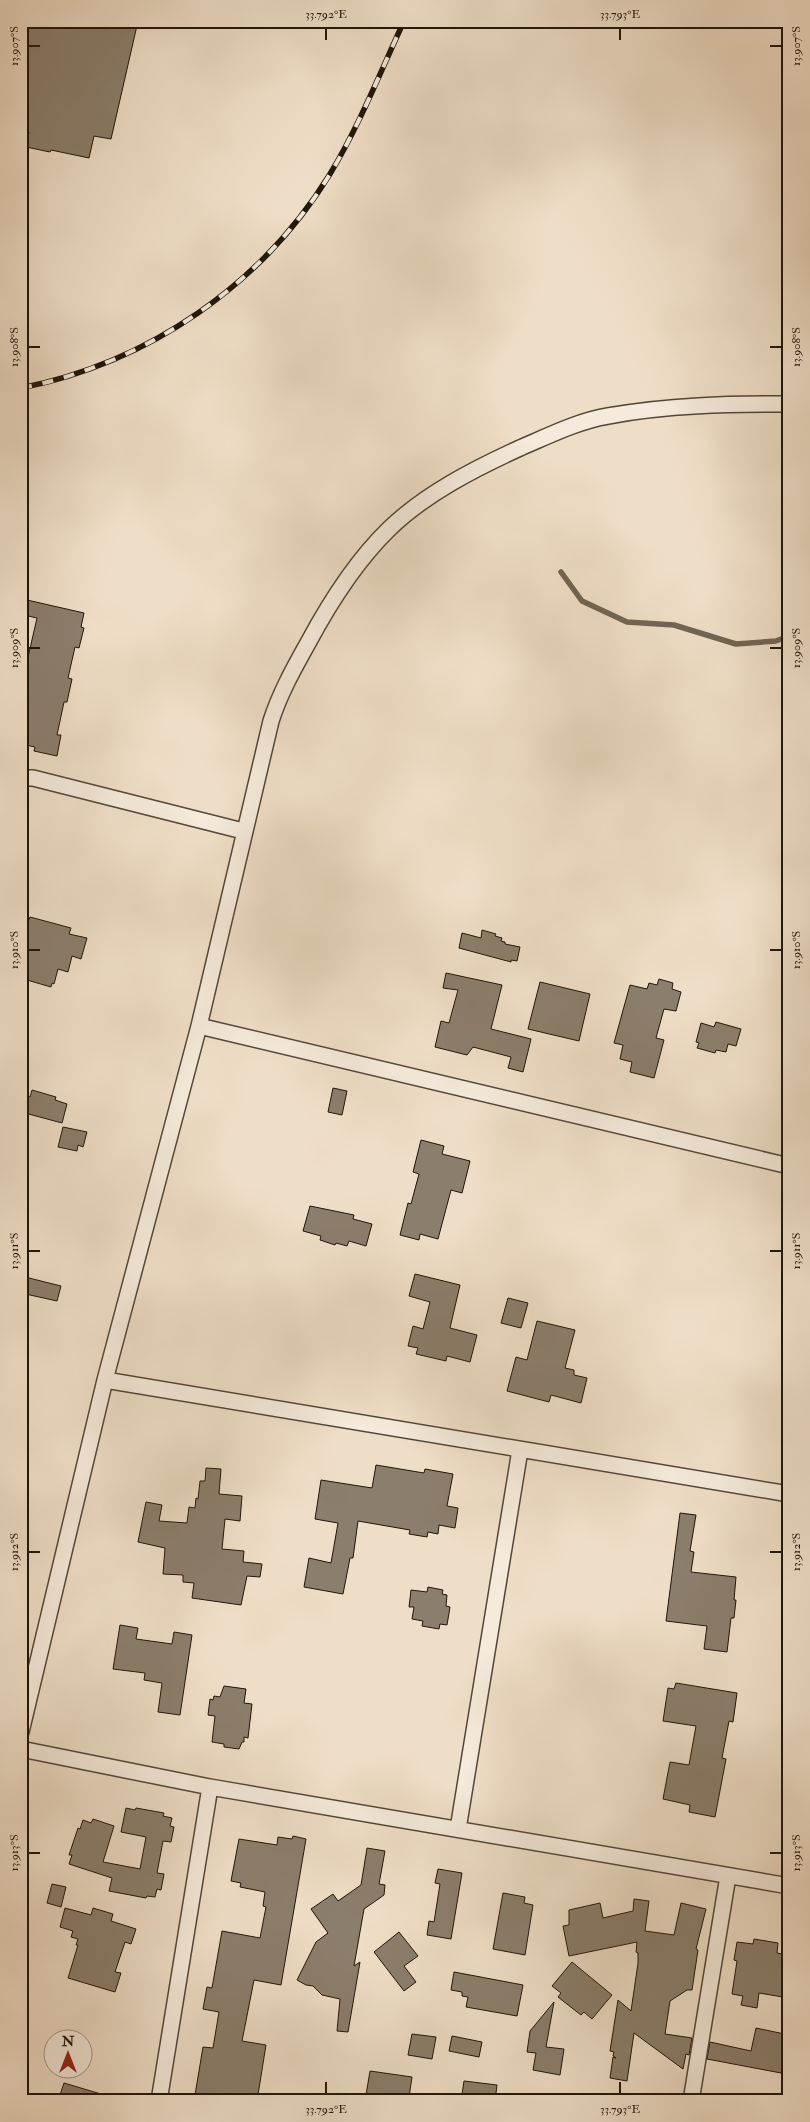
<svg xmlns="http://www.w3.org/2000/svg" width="810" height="2122" font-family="'IM FELL Double Pica',serif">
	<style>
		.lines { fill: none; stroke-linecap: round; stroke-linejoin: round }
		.stream { stroke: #716554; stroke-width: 5.5 }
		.building { fill: #8b7e6c; stroke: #1f1509 }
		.street-casing { stroke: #534738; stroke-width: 18 }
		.street { stroke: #f5eadb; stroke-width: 15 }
		.rail-casing { stroke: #1f1509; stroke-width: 5.5 }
		.rail { stroke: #f5eadb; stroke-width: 4; stroke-dasharray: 11; stroke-linecap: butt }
		.ticks { fill: none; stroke: #1f1509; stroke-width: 2 }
		.neatline { fill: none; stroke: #1f1509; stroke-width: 2 }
		.ticks-label { font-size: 12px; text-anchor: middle; fill: #1f1509 }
	</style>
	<rect width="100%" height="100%" fill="#efdec7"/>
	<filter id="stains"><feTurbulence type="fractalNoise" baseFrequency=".004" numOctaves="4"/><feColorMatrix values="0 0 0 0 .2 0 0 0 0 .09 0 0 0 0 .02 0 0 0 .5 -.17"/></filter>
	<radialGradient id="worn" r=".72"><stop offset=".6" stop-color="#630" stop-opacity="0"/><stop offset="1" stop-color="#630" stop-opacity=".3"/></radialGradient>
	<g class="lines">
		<path class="stream" d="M561,572L582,601L627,622L674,625L736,644L776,641L789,636"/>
	</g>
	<path class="building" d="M21,21H138L111,139L94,136L89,158L51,150L50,152L26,147L29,132L21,130Z
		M27,600L84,613L81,627L84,628L79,648L75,647L68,678L72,679L67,702H64L57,735H61L57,756L34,751L35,747L21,744V688L37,618L24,615Z
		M30,917L71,928L69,934L87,938L81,959L72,956L68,972L58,969L54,984L52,983L51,987L27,980L28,976L24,975L25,972L21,971V921L28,922Z
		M482,930L496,934L495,936L502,938L501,941L505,942V944L520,947L517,961L511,960V962L459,948L462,933L481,938Z
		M446,973L502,985L491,1029L531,1039L523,1072L508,1068L511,1057L473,1047L467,1055L435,1047L441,1021L449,1023L458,990L443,988Z
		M659,979L673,983L672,989L681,992L676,1011L664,1009L656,1038L664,1040L654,1078L630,1072L632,1062L620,1059L623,1045L614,1043L630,985L647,989L649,983L657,985Z
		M540,982L590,994L579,1041L528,1029Z
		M716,1022L741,1029L736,1046L728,1044L726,1052L716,1050L715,1053L697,1048L699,1043L696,1042L701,1023L714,1027Z
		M333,1088L347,1091L342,1115L328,1112Z
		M32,1090L56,1097L55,1100L67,1104L62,1123L21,1112L26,1095L30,1097Z
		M63,1127L87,1132L83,1147L78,1145L77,1151L58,1147Z
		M421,1140L444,1146L442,1154L470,1161L462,1193L451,1190L438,1239L420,1234L419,1240L400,1235L408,1203L411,1204L419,1174L413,1172Z
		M310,1206L354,1215L353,1219L372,1224L366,1246L349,1241L347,1246L336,1243L335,1245L320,1240L321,1236L303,1231Z
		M415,1274L460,1285L450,1328L477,1335L470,1362L447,1356L446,1361L416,1354L418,1348L408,1346L413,1326L423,1329L430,1302L409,1296Z
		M21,1276L61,1286L57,1301L21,1293Z
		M508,1298L528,1303L521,1328L501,1323Z
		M537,1321L575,1330L565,1368L574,1370V1375L587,1378L581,1403L551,1395L549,1402L507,1391L516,1357L527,1360Z
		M376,1465L424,1473L425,1469L453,1474L447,1506L458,1508L455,1528L439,1525L438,1534L428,1532L427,1537L409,1534L410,1530L358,1521L353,1558H350L343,1594L304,1587L309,1558L331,1563L338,1523L315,1519L321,1480L372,1488Z
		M206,1468L221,1469L219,1494L242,1496L240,1521L225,1519L222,1549L244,1551L243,1562L262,1564L260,1577L247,1576L241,1605L192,1598L194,1583L183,1582V1575L163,1574L165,1548L138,1542L146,1502L162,1505L159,1521L187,1523L189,1507L195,1508L196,1498L198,1499L200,1481H205Z
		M680,1513L696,1515L690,1551L694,1552L691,1572L736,1577L734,1600H736L734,1618H731L727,1652L704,1649L707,1626L666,1621Z
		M428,1587L443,1590L442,1594L447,1595L446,1606L450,1607L447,1625L440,1624L439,1629L422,1626L423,1621L412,1619L414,1607H409L411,1590L427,1592Z
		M120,1625L138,1628L136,1639L172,1644L174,1632L192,1635L180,1715L158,1712L162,1683L144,1680L145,1673L113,1669Z
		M676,1683L737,1693L733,1722L729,1721L722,1758L726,1759L715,1817L689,1812L690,1805L663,1799L670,1762L689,1765L696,1726L663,1721L668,1688L674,1689Z
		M224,1686L246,1689L244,1703L252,1704L248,1738L244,1737V1742H242L239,1749L224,1747V1744L212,1742L215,1716L208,1715L210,1699L213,1700L214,1696L220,1697Z
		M126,1808L135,1810L136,1808L164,1813L163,1816L172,1818L170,1826L174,1827L171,1842L163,1841L157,1873L164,1874L161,1890L157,1889L155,1897L147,1896L146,1898L109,1891L112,1878L69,1864L72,1855H69L78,1828L80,1829L83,1820L91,1823L93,1819L114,1826L103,1862L140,1869L146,1837L121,1832Z
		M293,1836L306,1839L281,1985L254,1980L242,2041L266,2045L257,2101H200L201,2096L195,2095L203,2047L213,2048L219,2012L203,2009L207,1987L212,1988L222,1931L260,1938L266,1907L263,1906L265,1892L240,1887L241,1883L231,1881L239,1839L277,1845L278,1837L292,1839Z
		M367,1848L385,1851L379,1884L385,1885L384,1895L364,1909L354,1966L360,1962L348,2032L337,2031L340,1999L322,1995L313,1986L306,1985L297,1980L316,1942L328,1933L311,1909L333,1894L338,1901L361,1885Z
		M438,1869L462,1873L451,1939L427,1935L429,1921L434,1922L440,1884L435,1883Z
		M52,1884L66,1887L61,1907L47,1903Z
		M503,1893L525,1897L524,1903L533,1905L525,1955L493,1949Z
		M634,1899L649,1901L645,1931L674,1935L681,1903L706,1909L696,1949L698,1950L692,1990H687L670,2001L665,2034L692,2038L689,2055L686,2054L683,2069L634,2033L627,2081L610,2078L613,2057L616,2058L613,2056L614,2052L610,2051L618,2000L631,2011L638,1963V1953L636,1952L637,1942L569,1956L563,1926L569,1925V1910L600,1903L603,1918L633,1911Z
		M65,1908L91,1915L93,1908L113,1914L111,1921L136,1929L131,1944L125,1942L115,1972L121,1973L115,1992L68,1978L78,1945H76L78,1939L71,1937L73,1931L60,1927Z
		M399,1932L418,1956L404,1966L416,1982L404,1991L374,1952Z
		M754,1939L778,1943L777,1953L789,1955V1998L759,1993L757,2008L741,2005L743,1996L732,1994L737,1961L734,1960L737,1942L753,1944Z
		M572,1962L612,1995L592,2019L584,2012L581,2015L558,1997L561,1993L552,1986Z
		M454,1972L523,1985L517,2016L466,2007L468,1997L462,1996V1992L451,1990Z
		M554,2002L546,2047L564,2049L560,2075L533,2070L536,2053L527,2052L530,2031Z
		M756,2028L789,2035V2058L785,2057L781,2073L707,2059L710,2042L751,2051Z
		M412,2034L436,2037L432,2059L408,2055Z
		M452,2036L482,2042L479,2057L449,2051Z
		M370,2071L412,2077L409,2097L402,2096L401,2101H365Z
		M464,2081L497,2085L495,2101H461Z
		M64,2083L111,2097L110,2101H58Z"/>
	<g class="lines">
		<defs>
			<path id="street" d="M21,778H33L243,831
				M199,1026L789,1166
				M105,1380L789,1494
				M21,1732L105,1380L199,1026L271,721C280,693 294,668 308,643C330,602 355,562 389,529C425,494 474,469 520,448C548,436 578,421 608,416C668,405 728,404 789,404
				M21,1749L210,1787L789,1886
				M458,1829L520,1450
				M159,2101L210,1787
				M691,2101L728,1876"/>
		</defs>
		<use href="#street" class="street-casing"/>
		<use href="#street" class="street"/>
		<defs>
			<path id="rail" d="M21,388C148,363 262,285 330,174C359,126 380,73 404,21"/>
		</defs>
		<use href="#rail" class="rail-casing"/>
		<use href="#rail" class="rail"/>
	</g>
	<path class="ticks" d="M326,28V40M620,28V40M28,46H40M770,46H782M28,347H40M770,347H782M28,648H40M770,648H782M28,950H40M770,950H782M28,1251H40M770,1251H782M28,1552H40M770,1552H782M28,1853H40M770,1853H782M326,2082V2094M620,2082V2094"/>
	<rect width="810" height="2122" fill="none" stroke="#efdec7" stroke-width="55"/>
	<g transform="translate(68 2054)"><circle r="24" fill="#f5eadb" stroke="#9f9587"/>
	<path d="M0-4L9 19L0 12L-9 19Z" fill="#8f2418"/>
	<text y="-8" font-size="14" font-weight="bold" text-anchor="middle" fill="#1f1509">N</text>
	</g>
	<rect x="28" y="28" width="754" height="2066" class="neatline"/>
	<g class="ticks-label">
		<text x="326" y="18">33.792°E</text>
		<text x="620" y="18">33.793°E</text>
		<text transform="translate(14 46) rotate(-90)" y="4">13.907°S</text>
		<text transform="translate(796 46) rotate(-90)" y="4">13.907°S</text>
		<text transform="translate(14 347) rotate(-90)" y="4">13.908°S</text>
		<text transform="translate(796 347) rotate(-90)" y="4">13.908°S</text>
		<text transform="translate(14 648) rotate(-90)" y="4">13.909°S</text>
		<text transform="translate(796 648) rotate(-90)" y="4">13.909°S</text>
		<text transform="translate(14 950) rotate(-90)" y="4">13.910°S</text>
		<text transform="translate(796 950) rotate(-90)" y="4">13.910°S</text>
		<text transform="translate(14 1251) rotate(-90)" y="4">13.911°S</text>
		<text transform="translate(796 1251) rotate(-90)" y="4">13.911°S</text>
		<text transform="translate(14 1552) rotate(-90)" y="4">13.912°S</text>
		<text transform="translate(796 1552) rotate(-90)" y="4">13.912°S</text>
		<text transform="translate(14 1853) rotate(-90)" y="4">13.913°S</text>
		<text transform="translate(796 1853) rotate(-90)" y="4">13.913°S</text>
		<text x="326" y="2113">33.792°E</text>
		<text x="620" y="2113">33.793°E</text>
	</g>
	<rect width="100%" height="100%" filter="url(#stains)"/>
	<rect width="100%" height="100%" fill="url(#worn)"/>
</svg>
